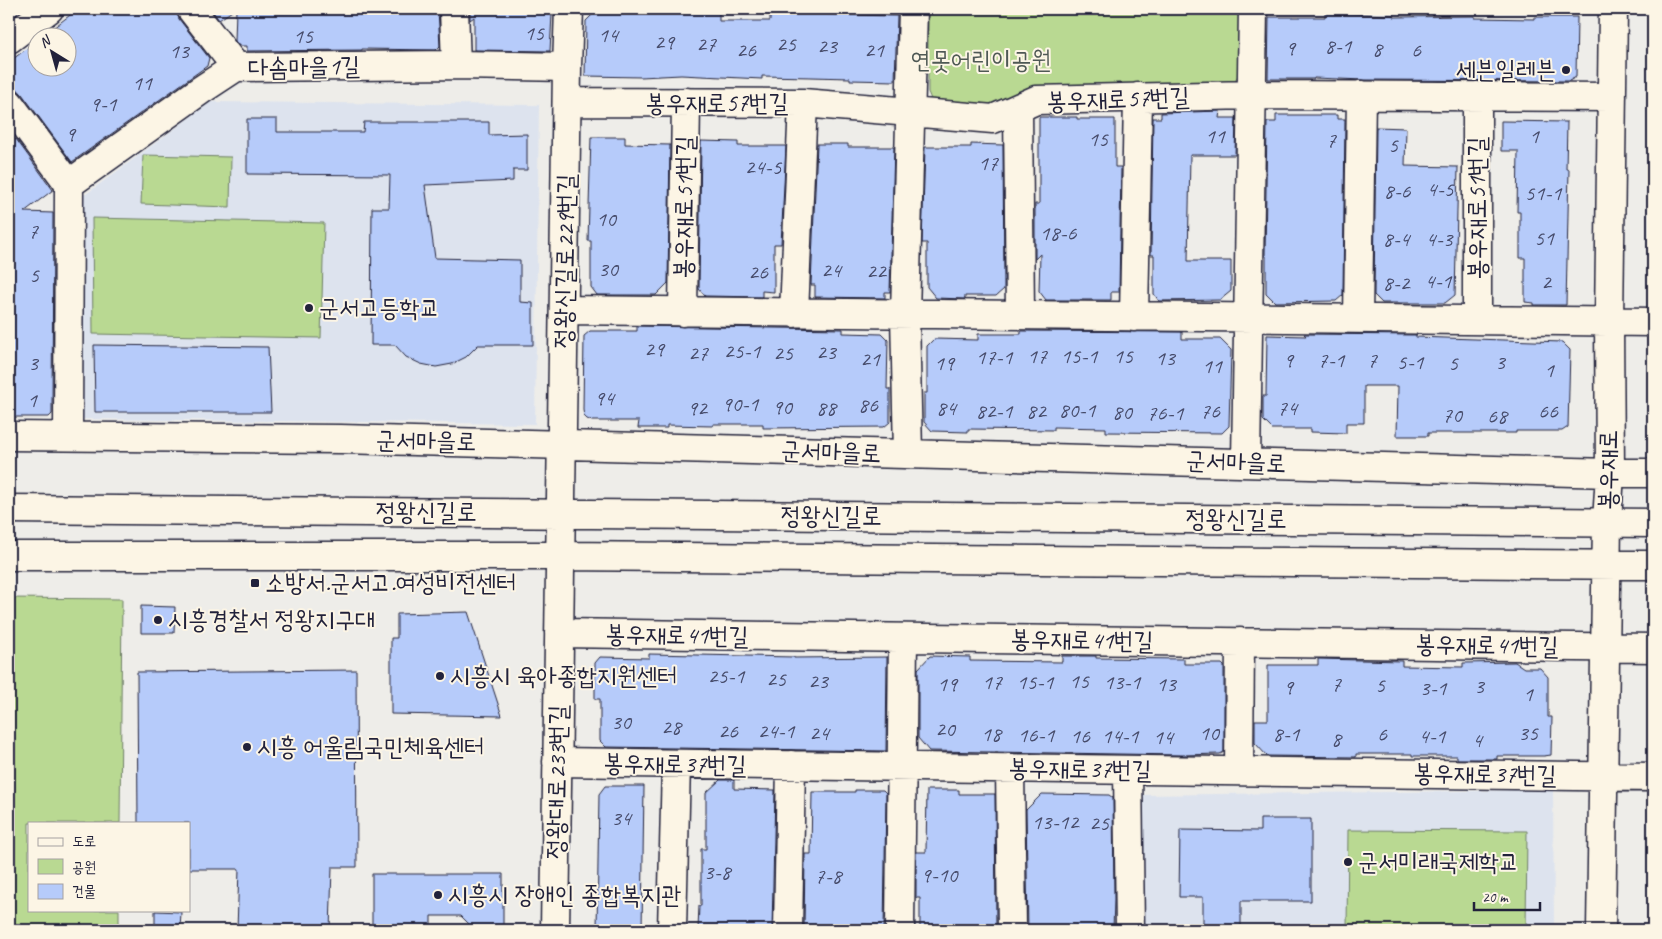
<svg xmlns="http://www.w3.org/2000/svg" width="1662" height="939" font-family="Caveat,'Poor Story',sans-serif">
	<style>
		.built { fill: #dde3ee }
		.green { fill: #b9d992; stroke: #6e7e66 }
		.building { fill: #b6cbfa; stroke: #22223b }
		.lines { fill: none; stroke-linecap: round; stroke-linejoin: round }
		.minor-casing { stroke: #22223b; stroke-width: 31 }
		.minor { stroke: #fcf5e5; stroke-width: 28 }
		.poi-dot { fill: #22223b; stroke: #fcf5e5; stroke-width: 2 }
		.labels { text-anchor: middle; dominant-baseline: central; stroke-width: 4; stroke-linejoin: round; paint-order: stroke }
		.number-label { font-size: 22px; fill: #474c6b }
		.park-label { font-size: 25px; fill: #4f5955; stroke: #fcf5e5 }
		.street-label { font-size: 25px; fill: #22223b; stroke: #fcf5e5 }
		.poi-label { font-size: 25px; fill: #22223b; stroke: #fcf5e5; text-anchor: start }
	</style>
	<rect width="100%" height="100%" fill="#eeede9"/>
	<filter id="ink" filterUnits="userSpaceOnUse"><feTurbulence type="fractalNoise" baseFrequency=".02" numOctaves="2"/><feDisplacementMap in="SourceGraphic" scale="10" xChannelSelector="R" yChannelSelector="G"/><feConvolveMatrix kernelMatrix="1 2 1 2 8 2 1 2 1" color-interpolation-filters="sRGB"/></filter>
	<g filter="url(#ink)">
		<path class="built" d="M211,102L539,105L535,424L79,419L82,197Z
			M1553,790L1554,930H1143L1141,795Z"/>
		<path class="green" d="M933,9H1241L1239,74L1229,89L1037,86L1000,110L935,109L928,92V15Z
			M143,155L231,157L230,207L141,204Z
			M92,218L324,223L321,338L93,334Z
			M9,598L122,599L120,823H29V910H119V930H9Z
			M1348,830L1527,831L1526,930H1347Z"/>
		<path class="building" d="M78,9H176L179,19L209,58L207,66L72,162L22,94L9,80V62L38,40V68H68V38H40Z
			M211,9H235L219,20Z
			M366,9H438L440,46L436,50L362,49V50L247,51V46H239L235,41L236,10L280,11V13L366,10Z
			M470,9H544V13L552,14L550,51L474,50V17L470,20Z
			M647,9H682V11L719,12V21H770V11H802V14L897,16L895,81L850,80V78L811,77L762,76V79L681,75L641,77L585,76L586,21L596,11H647Z
			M1325,13L1394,15V17L1475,16V18L1534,19V17H1577L1576,77L1569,81L1364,80L1314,78V79H1268L1269,17H1325Z
			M1220,111L1219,118H1236L1235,155H1190L1188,261H1231V291L1220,300L1159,301L1154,294V255H1151L1153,118H1161V113Z
			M1276,115H1337V119H1345L1343,295L1336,301L1275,302L1266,293V256H1265L1267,122H1276Z
			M1039,117H1077V119H1115V167H1121L1119,292H1111V300H1046L1039,291L1040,254L1035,259V204H1039Z
			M247,119H277V132H363L364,122H489V135L527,134V170H513V181L425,185L435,258L520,260V302L533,303V345H478L466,357L452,364L436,367L421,364L406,357L395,345H371L372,208H389L390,175L247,174Z
			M1501,121L1567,122L1566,169H1569L1566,305H1534V303L1525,302V258H1520V212H1517L1518,151H1501Z
			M1376,127L1406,128L1405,166L1458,167L1455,295L1445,303H1382L1374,295Z
			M591,137H625V144L670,145L668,283L656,295H597L591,287V241H588Z
			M16,139L53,190L24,212L53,213L52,414L49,417H9V144Z
			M701,141L738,142V146H786L781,244H774V292L762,291V297L705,296L699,289Z
			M817,144H848V147H894L890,292H885V298L815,297V285H811Z
			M971,144L1003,145L1004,289L996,296H965V299L936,298L927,287V243H922L925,147H971Z
			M637,326L843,329V333L882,334L888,340L887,389H890V422L884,427L763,428V424H713V426L667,425V428H638L639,421H592L587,419L584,416L583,410L584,336L590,331H637Z
			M1021,331L1182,332V339H1220L1231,350L1229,426L1222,433L1106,432V428L1054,427V430L968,429V432L932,431L924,422V393H927V346L934,339L978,340V334H1021Z
			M1304,334L1416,335V337L1562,342L1570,350L1568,427L1562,431H1516V433H1428V436H1397L1398,386H1364V423H1346V433L1311,432V429H1272L1263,420V396H1266L1267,335L1306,336Z
			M94,345L268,347L271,412H95Z
			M141,606L175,607L174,633H141Z
			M468,612L502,716L391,714V638H397V614Z
			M649,654L794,657V658L887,657L886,751L606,747L600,741V699H595V663L600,657L649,658Z
			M930,656L970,657V661L1062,662V656H1096V658L1184,659V664H1222L1224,666V752L1220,754L1182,755L929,751L918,738V669Z
			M1318,659L1402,661V666L1463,667V663L1515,662L1524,668H1540L1548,677V717H1552L1551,755L1544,756H1497V759H1457V756H1412V754H1356V757L1267,756L1255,743V720H1268V665H1318Z
			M356,670L357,867H332L330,930H237L239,869H189V823H138L137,672Z
			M720,780H734V789L775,790L772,930H698L699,906H701V849H706V793Z
			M605,786H644L642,930H597L599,794Z
			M855,790H883L886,793L884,930H804L805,854H811L812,792H855Z
			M927,790H959V794H995L996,930H920V898H916V852H926Z
			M1042,794L1109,795L1113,798L1114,899L1113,930H1028L1026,810Z
			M1260,819H1311V901H1241V930H1203V897H1179L1180,830L1260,831Z
			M372,874H503V930H475L461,916H431V930H372Z
			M155,911L181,912L180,930H155Z"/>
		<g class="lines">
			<defs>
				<path id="minor" d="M191,9L236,67
					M454,9L456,65
					M9,39L49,9
					M567,102L803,103L993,119L1036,100L1250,95L1612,97
					M9,103L69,184
					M1018,109L1020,315
					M564,310L1653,322
					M683,312L686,102
					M794,313L803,103
					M1134,317L1138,97
					M1358,319L1361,95
					M1477,320V96
					M9,436L341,439L1610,473H1653
					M68,436L69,184L201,90L236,67L456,65L567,67
					M908,454L905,314L913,9
					M1246,462L1253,9
					M9,509L1653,523
					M9,556H560L1653,565
					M559,633L1653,648
					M557,762L1653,777
					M1010,768L1012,930
					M1128,770L1130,930
					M1239,771L1240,642
					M555,930L567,67L569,9
					M672,930L676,764
					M788,930L791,765
					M900,930L903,638
					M1601,930L1607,522L1610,473L1609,322L1613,9"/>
			</defs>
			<use href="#minor" class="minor-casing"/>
			<use href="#minor" class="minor"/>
		</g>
	</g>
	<g class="poi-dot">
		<circle cx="1566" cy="70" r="5"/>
		<circle cx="309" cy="308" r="5"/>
		<rect x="250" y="578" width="10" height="10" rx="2.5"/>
		<circle cx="158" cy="620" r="5"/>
		<circle cx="440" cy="676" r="5"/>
		<circle cx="247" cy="747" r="5"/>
		<circle cx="1348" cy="862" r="5"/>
		<circle cx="438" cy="895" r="5"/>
	</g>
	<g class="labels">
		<g class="number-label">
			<text x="534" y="33">15</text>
			<text x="608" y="35">14</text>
			<text x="303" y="36">15</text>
			<text x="664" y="42">29</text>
			<text x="706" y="44">27</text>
			<text x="786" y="44">25</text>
			<text x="827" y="46">23</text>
			<text x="1338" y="46">8-1</text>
			<text x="1290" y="48">9</text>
			<text x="1377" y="49">8</text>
			<text x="746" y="50">26</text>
			<text x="874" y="50">21</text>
			<text x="1416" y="50">6</text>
			<text x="179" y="51">13</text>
			<text x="142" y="83">11</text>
			<text x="103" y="104">9-1</text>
			<text x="70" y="134">9</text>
			<text x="1215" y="136">11</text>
			<text x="1534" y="136">1</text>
			<text x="1098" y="139">15</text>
			<text x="1331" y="140">7</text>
			<text x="1393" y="145">5</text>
			<text x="988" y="163">17</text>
			<text x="763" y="167">24-5</text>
			<text x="1440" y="189">4-5</text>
			<text x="1397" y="191">8-6</text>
			<text x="1543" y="193">51-1</text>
			<text x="606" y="219">10</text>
			<text x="33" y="231">7</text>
			<text x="1058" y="233">18-6</text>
			<text x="1544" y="238">51</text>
			<text x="1396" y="239">8-4</text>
			<text x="1439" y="239">4-3</text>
			<text x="608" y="269">30</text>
			<text x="831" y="270">24</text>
			<text x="876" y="271">22</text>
			<text x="758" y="272">26</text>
			<text x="34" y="275">5</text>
			<text x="1438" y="281">4-1</text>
			<text x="1546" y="282">2</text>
			<text x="1396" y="283">8-2</text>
			<text x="654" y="349">29</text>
			<text x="742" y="351">25-1</text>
			<text x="826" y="352">23</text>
			<text x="698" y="353">27</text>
			<text x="783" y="353">25</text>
			<text x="1037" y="356">17</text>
			<text x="1079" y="356">15-1</text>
			<text x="1123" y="356">15</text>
			<text x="994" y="357">17-1</text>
			<text x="1165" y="358">13</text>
			<text x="870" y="359">21</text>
			<text x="1288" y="360">9</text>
			<text x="1331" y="360">7-1</text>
			<text x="1372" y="360">7</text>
			<text x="1410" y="362">5-1</text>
			<text x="1500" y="362">3</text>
			<text x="33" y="363">3</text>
			<text x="944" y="363">19</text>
			<text x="1453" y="363">5</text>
			<text x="1212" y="366">11</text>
			<text x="1549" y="370">1</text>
			<text x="604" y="398">94</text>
			<text x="32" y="400">1</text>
			<text x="740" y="404">90-1</text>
			<text x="868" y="405">86</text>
			<text x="782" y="407">90</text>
			<text x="697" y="408">92</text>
			<text x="826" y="408">88</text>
			<text x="946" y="408">84</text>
			<text x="1287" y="408">74</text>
			<text x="1077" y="410">80-1</text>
			<text x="994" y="411">82-1</text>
			<text x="1036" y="411">82</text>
			<text x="1210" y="411">76</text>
			<text x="1548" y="411">66</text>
			<text x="1122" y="412">80</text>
			<text x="1165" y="413">76-1</text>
			<text x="1452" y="415">70</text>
			<text x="1497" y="416">68</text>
			<text x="726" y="676">25-1</text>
			<text x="776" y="679">25</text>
			<text x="818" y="681">23</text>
			<text x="1079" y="681">15</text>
			<text x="992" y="682">17</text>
			<text x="1035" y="682">15-1</text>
			<text x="1122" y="682">13-1</text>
			<text x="947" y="684">19</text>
			<text x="1166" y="684">13</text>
			<text x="1336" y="684">7</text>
			<text x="1380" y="685">5</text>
			<text x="1479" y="686">3</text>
			<text x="1288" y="687">9</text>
			<text x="1433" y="688">3-1</text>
			<text x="1528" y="694">1</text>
			<text x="621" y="722">30</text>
			<text x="671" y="727">28</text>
			<text x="945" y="729">20</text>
			<text x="728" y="731">26</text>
			<text x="776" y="731">24-1</text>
			<text x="819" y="733">24</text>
			<text x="1209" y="733">10</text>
			<text x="1528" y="733">35</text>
			<text x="991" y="734">18</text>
			<text x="1286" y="734">8-1</text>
			<text x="1382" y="734">6</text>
			<text x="1036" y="735">16-1</text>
			<text x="1080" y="736">16</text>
			<text x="1120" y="736">14-1</text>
			<text x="1432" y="736">4-1</text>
			<text x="1163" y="737">14</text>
			<text x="1336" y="739">8</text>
			<text x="1477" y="740">4</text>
			<text x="621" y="818">34</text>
			<text x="1055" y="822">13-12</text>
			<text x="1099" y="823">25</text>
			<text x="717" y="872">3-8</text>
			<text x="939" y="875">9-10</text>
			<text x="828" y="876">7-8</text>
		</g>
		<g class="park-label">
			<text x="981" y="60">연못어린이공원</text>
		</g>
		<g class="street-label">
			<text transform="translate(304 67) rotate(-1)">다솜마을1길</text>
			<text transform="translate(1118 99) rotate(-2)">봉우재로57번길</text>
			<text x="717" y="103">봉우재로57번길</text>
			<text transform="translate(684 207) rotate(-89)">봉우재로51번길</text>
			<text transform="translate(1477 208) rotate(-90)">봉우재로51번길</text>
			<text transform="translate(565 261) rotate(-89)">정왕신길로229번길</text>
			<text transform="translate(426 441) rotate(1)">군서마을로</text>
			<text transform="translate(831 452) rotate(2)">군서마을로</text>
			<text transform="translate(1236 462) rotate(2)">군서마을로</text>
			<text transform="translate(1608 470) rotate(-89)">봉우재로</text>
			<text x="426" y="512">정왕신길로</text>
			<text x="831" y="516">정왕신길로</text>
			<text x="1236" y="519">정왕신길로</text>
			<text transform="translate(677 635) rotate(1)">봉우재로41번길</text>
			<text transform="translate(1082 640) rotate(1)">봉우재로41번길</text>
			<text transform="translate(1487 645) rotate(1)">봉우재로41번길</text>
			<text transform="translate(675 764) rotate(1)">봉우재로37번길</text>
			<text transform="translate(1080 769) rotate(1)">봉우재로37번길</text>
			<text transform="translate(1485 774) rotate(1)">봉우재로37번길</text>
			<text transform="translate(557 782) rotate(-89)">정왕대로233번길</text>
		</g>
		<g class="poi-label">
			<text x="1556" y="70" text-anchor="end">세븐일레븐</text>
			<text x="319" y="308">군서고등학교</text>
			<text x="265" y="583">소방서.군서고.여성비전센터</text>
			<text x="168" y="620">시흥경찰서 정왕지구대</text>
			<text x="450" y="676">시흥시 육아종합지원센터</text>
			<text x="257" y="747">시흥 어울림국민체육센터</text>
			<text x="1358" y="862">군서미래국제학교</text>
			<text x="448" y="895">시흥시 장애인 종합복지관</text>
		</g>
	</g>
	<rect width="1662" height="939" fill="none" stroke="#fcf5e5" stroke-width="30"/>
	<rect x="15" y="15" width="1632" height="909" fill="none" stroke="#22223b" stroke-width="2" filter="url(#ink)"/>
	<rect x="28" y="822" width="162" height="90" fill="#fcf5e5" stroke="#a5a1a1"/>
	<rect x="38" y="838" width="25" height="8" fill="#fcf5e5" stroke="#a5a1a1"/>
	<text x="72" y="846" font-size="15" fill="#22223b">도로</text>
	<rect x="38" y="859" width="25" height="15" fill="#b9d992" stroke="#a5a1a1"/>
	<text x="72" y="872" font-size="15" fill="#22223b">공원</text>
	<rect x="38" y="884" width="25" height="15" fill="#b6cbfa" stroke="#a5a1a1"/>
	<text x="72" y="896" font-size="15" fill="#22223b">건물</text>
	<g transform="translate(52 52) rotate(323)"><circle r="24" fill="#fcf5e5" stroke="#a5a1a1"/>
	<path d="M0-4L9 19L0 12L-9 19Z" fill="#22223b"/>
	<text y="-8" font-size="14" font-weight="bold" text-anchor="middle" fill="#22223b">N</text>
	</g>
	<path d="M1474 902v8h66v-8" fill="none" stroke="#22223b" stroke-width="2.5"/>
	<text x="1482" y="902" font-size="15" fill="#22223b" stroke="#fcf5e5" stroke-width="4" paint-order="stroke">20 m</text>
</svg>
